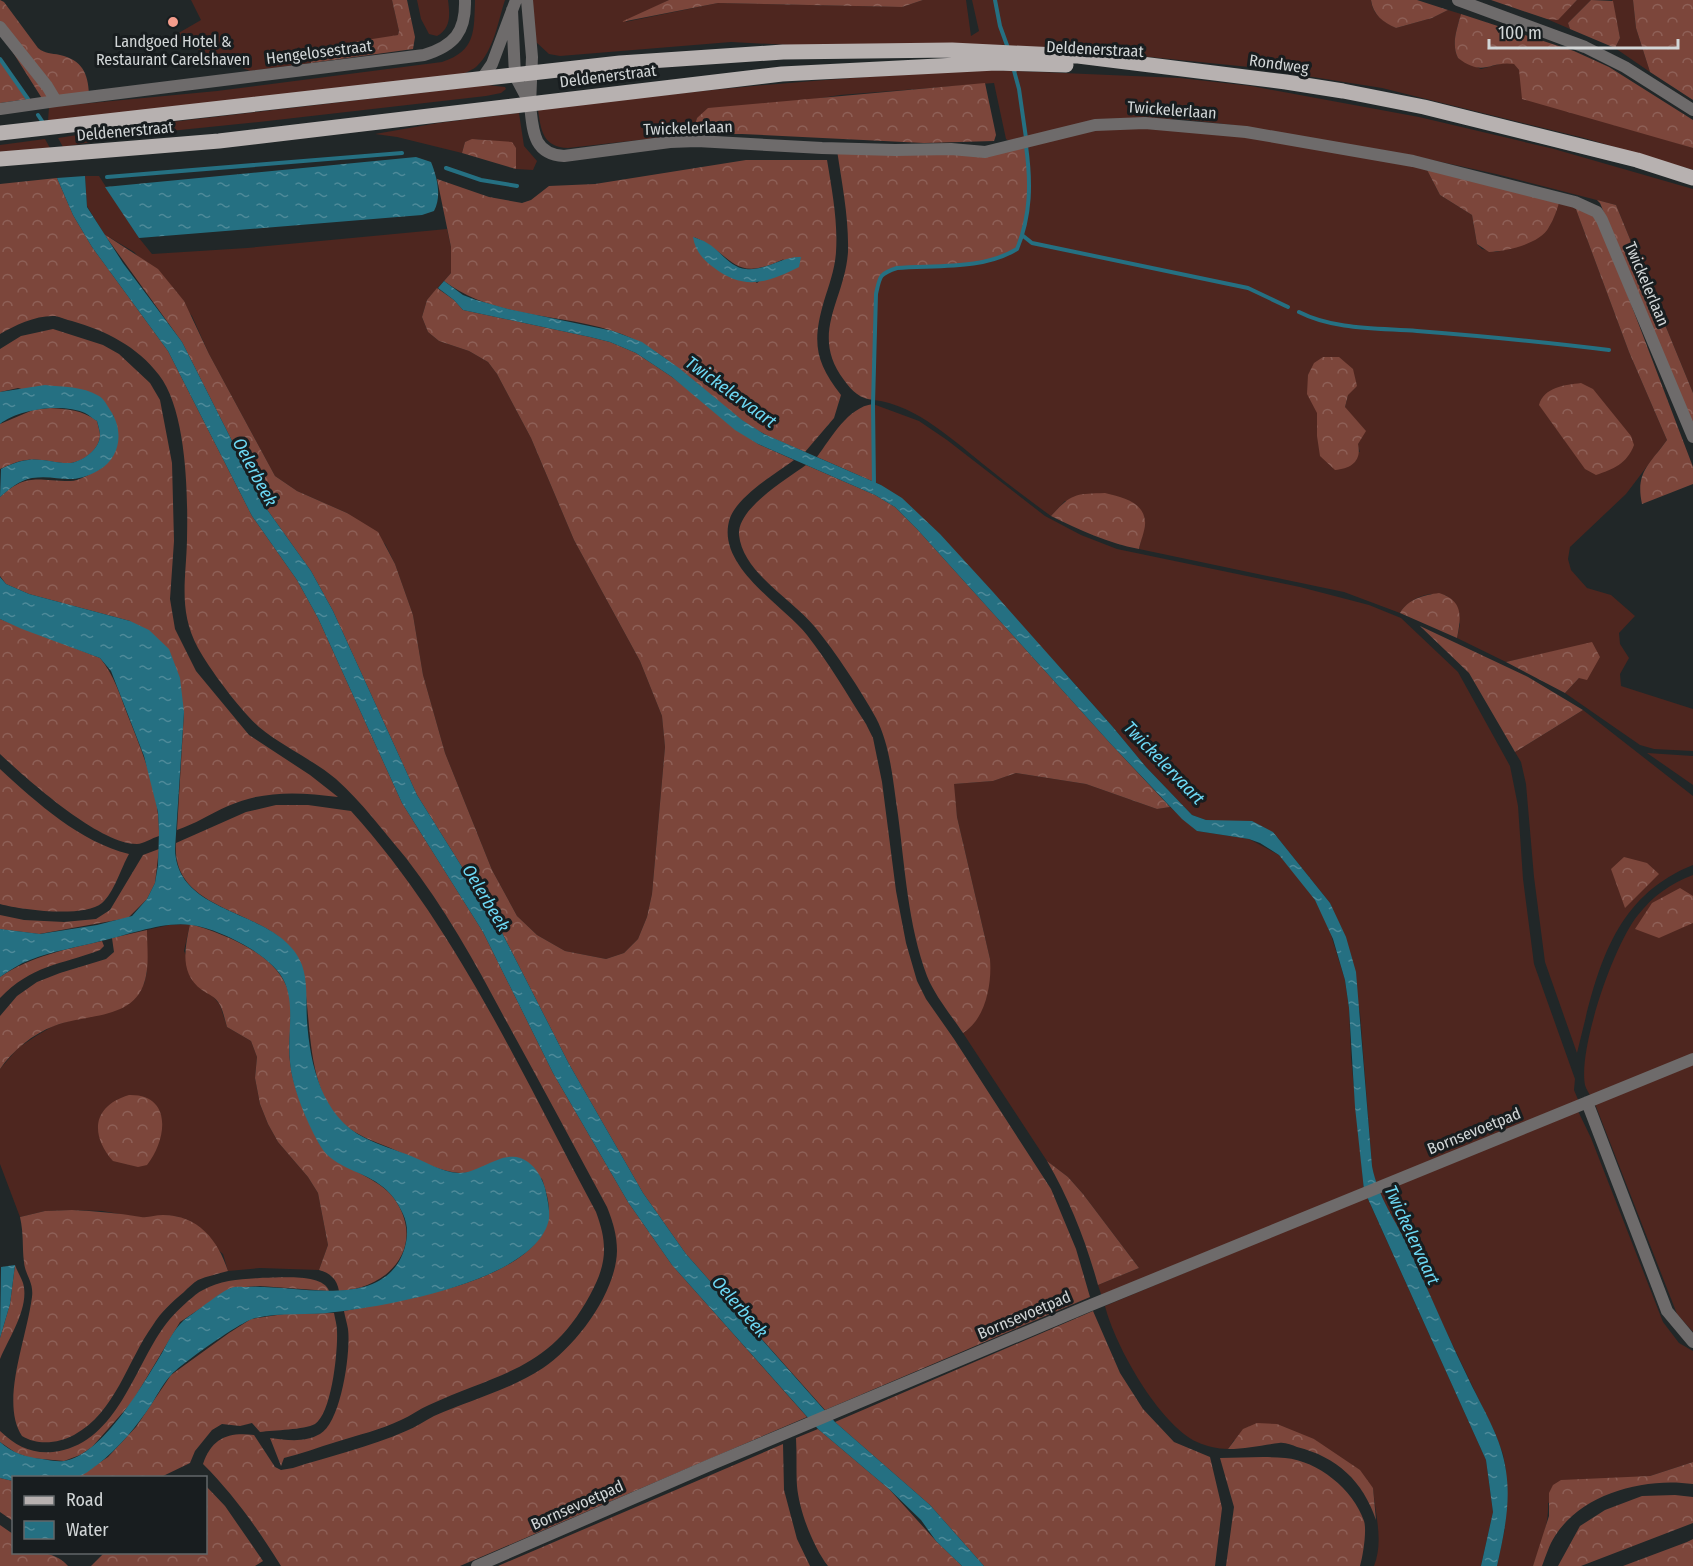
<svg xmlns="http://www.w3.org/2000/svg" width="1693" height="1566" font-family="'Fira Sans Condensed',sans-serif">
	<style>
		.grass { fill: #4e261f; fill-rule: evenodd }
		.forest { fill: url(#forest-crowns); fill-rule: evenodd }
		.water { fill: url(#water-ripples) }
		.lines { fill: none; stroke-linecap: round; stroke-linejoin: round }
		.stream { stroke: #257082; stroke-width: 4 }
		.minor { stroke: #6e6b6b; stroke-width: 12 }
		.tertiary { stroke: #6e6b6b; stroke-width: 12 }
		.primary { stroke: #b7b1b0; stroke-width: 15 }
		.poi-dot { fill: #f49d8c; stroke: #181d1f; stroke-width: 2 }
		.labels { text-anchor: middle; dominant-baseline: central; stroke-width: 6; stroke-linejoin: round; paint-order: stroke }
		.poi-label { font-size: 16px; fill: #d2d6d7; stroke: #181d1f }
		.street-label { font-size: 16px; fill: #d2d6d7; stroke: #181d1f }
		.water-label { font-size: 18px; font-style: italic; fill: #6dd9f5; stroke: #181d1f }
	</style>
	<defs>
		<pattern id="forest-crowns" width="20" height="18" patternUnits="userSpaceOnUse" patternTransform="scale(1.5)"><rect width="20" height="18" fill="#7c463b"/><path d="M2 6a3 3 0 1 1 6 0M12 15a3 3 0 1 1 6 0" fill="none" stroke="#8e6057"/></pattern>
		<pattern id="water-ripples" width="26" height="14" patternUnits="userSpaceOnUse" patternTransform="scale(1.5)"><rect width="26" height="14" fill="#257082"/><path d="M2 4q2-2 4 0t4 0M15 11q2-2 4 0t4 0" fill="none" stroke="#4e8a99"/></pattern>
	</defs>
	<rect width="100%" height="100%" fill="#212728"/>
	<path class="grass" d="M191,0H392L399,31L398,35L391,37L309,49L311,63L250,71L170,38L201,20Z
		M417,0H448C450,15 451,28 437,36L429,34L421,19Z
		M475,0H505C498,21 494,50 477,66C473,70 466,72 461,75L48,121L49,107L217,91L442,62C476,51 474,31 475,0Z
		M531,0H669L625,22L718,3L902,7L923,0H966L971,36L979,31L972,0H1371C1373,16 1384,21 1396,28L1432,18L1448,10L1461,14C1457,29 1451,44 1458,58L1481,69L1507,62L1514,63L1519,70L1629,128L1693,148V170L1584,138L1382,88L1249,67L1150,57L1085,52L812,46L731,42L560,56L549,54L536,42Z
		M1577,0H1591L1568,23L1570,29L1547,19H1558Z
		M1612,0H1633L1636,28L1650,72L1615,48L1620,38Z
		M991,70L1180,78L1251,86L1419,117L1554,149L1693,189V393L1616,205L1496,174L1405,154L1233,125L1180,119L1137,120L1011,142L1006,139L994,83L840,95L697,118L692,134L568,148C543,147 541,131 538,110C688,91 839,76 991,70Z
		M487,85L505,87L506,89L501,93L486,96L259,122L131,135L63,147L58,138L129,127Z
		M519,113L524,146L537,161L533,170L516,169V148C500,144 480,135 465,142L462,153L397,137L375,134L438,123Z
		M1126,126L1227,134L1426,168L1440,195L1472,215L1477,244L1482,249L1496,252L1511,248L1549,227L1560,200L1574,204L1629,352L1667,440L1626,494L1570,547L1568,559L1571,570L1587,588L1611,595L1635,616L1619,633L1620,644L1629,658L1620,674L1621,686L1693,709V751L1654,749L1640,745L1565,693L1579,678L1592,643L1506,662L1457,638L1460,624L1447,596C1430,590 1409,598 1400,613L1344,592L1139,549L1145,522L1065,501L1051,516C1030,501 1009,485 988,468C955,442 917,405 874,400L876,294C880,276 879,274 897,268L979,263L1017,249C1031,215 1031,181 1026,145L1060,136ZM1348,395L1345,407L1360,452L1317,436V413Z
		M45,139L50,148L0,152V145Z
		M85,176H99L139,238L152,254L247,248L447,229L451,247V273L427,300L422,317L428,332L439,341L469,351L488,362L497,374L531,438L574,540L640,661L662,716L665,747L652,894L647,917L638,939L624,953L606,959L565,951L537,935L517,916L492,870L445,753L423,675L413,615L395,564L385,544L347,513L297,491L275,476L209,354L192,316L134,252L104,234L87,206Z
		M873,404L919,421L947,440L1045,516L1081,535L1117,549L1300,587L1369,605L1401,618L1458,672L1510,766L1518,806L1523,879L1534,964L1575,1079L1574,1090L1579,1102L1375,1185L1372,1166L1360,1013L1330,903L1273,832L1206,820L1192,815L1146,767L1112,726L1066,674L881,485L874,482Z
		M1583,710L1693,796V865C1610,898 1596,976 1577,1053L1545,962L1534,877L1526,784L1521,762L1515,752Z
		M1647,753L1693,756V785Z
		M1016,773L1086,784L1157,809L1170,807L1197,831L1249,839L1279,855L1301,880L1315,900L1327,922L1345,980L1349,1008L1351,1058L1364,1190L1102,1297L1098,1285L1139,1268L1083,1194L1068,1177L1047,1161L963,1033C984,1019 991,982 990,959L957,817L953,784L993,781Z
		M1693,875V1055L1591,1097C1589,1093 1586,1089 1585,1085C1578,1048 1614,944 1638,915C1653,896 1671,883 1693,875Z
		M190,924L184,951L202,990L212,995L220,1005L227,1027L251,1041L257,1057L255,1078L260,1104L268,1124L278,1142L308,1177L318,1193L328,1245L319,1270L260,1268L228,1271L223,1254L179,1217L165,1215L143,1218L102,1211L72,1210L45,1211L20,1217L0,1164V1069L18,1048L36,1036L53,1026L72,1020L144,984L147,972V930L169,925Z
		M1693,1064V1332L1677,1314L1595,1104Z
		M1578,1111L1591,1138L1663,1322L1679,1343L1693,1351V1462L1650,1476L1628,1479L1548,1503C1549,1525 1541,1545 1533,1566H1497L1505,1528L1506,1471L1503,1454L1495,1433L1443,1325L1409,1248L1378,1192Z
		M1367,1197L1486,1460L1493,1512L1481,1566H1374C1384,1541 1375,1514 1373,1488L1314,1439L1234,1440L1228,1449C1217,1449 1206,1446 1197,1442C1159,1424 1115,1346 1105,1306Z"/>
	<path class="forest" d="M0,0L4,2L38,48C45,54 51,53 60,55C82,60 88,73 89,94L43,100L0,32Z
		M392,0H407L415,37L413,49L311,63L309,49L398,35L399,31Z
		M669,0H923L902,7L718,3L621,22Z
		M1371,0H1417L1448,10L1432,18L1396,28C1383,22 1373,15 1371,0Z
		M1491,0H1577L1558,20L1547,19Z
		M1591,0L1613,1L1620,38L1615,48L1570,29L1568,23Z
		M1633,0H1693V100L1650,72L1636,28Z
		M1461,14L1574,51L1609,67L1693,120V148L1522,99L1519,70L1514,64C1490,60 1484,78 1458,58C1451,44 1457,29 1461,14Z
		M0,59L28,99L0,103Z
		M985,83L996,135L994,141L924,143L742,134H692L697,118L708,108Z
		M472,139L512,142L516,148V169L462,153L465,142Z
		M1026,145C1031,181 1031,215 1017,249C983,270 936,265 897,268C879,274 880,276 876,294L874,400C860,399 852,391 844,380C809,334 845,300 848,252C849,218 842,184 837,150Z
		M746,160H827C832,190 838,222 836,252C835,269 829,285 824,301C812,342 815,362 841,395L834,418L805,452C782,442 760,434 740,419C699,388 663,347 613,331C557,313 493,318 444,281L451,273V247L437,179L489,197L522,203L531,200L549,186L595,184ZM694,237C735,255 732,284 784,259L757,283Z
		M1426,168L1560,200C1557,209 1554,219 1549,227C1540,244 1507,251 1489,252L1477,244L1472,215L1440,195Z
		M57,178L73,215L92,247L168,351L252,516L297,580L318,618L402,803L483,932L553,1073L628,1202L672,1265L807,1417L460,1566H281C258,1529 234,1495 203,1464C212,1438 228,1432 254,1435L275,1467L281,1470L293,1468C330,1456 370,1447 406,1431C416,1427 424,1421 434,1416C470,1400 510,1390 543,1368C576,1346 616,1293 617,1251C617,1235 613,1222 607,1207C573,1144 539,1080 504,1017C475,962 444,907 406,858C384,832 362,802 336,779C312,759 283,747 259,727C241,711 210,670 198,648C178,610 186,581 187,540C188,496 187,411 159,375C137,346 106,331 72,321C67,320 60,317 55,316C37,315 15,325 0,334V184Z
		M1597,200L1616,205L1693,393V429L1600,203Z
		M1574,204L1599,220L1693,467V484L1642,504C1635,472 1650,464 1667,440L1629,352Z
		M104,234L158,269L184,301L209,354L275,476L297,491L347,513L378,532L395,564L413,615L423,675L445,753L492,870L517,916L537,935L565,951L606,959L624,953L638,939L647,917L652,894L665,747L662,716L640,661L574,540L531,438L497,374L488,362L469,351L439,341L428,332L422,317L427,300L437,288L454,300L463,310L590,337L610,342L636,353L672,377L758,444L794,460C775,474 738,496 730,518C714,565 783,605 807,635C829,663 847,694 866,724L873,738L882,782L896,891L906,943L917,981L926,999L954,1039L1051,1189L1076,1249L1090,1297L825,1410L686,1254L643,1193L569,1064L497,923L417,795L333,611L311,571L266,508L182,342Z
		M53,329L103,345L119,354L150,383L160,400L172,463L174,541L170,599L175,629L196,671L249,735L310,775L338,797C300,792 264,790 228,806C210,814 195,824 177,830L184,712L130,621L29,594L6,584L0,576V497C27,472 37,481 70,481C80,481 91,473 100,469L114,416L18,388L0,392V349L21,336Z
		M1323,357H1339L1353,369L1357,386L1348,395L1345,407L1366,431L1358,444C1362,461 1351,469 1335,470L1320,456L1317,436V413L1307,394L1308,375L1314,363Z
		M1581,383L1593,389L1631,436L1634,445C1627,464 1613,469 1596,475L1585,469L1539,405C1544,387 1565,385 1581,383Z
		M873,404L874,482L817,457C831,438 848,407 873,404Z
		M50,408C68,409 82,410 97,421C98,426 100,431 100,435C100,449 83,462 70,463C56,464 42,458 27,460C17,461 9,465 0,469V424L33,410Z
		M806,465L875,495L895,507L917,529L1110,743L1170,807L1157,809L1086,784L1016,773L993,781L954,784L957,817L990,959C992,983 986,1019 963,1033C951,1015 935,996 927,976C908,925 905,868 898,815C893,783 891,747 876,718C860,689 836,653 815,627C792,599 743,573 739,535C737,508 787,479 806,465Z
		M1105,493C1121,497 1143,501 1145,521C1146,529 1140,542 1139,549C1107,543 1080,530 1051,516C1072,493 1075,494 1105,493Z
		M1439,593C1464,601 1461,617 1457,638L1400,613C1408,599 1424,595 1439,593Z
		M0,619L100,658C114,675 120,695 128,716C143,754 160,794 159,836C152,838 143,844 137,844C99,844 28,780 0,754Z
		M1420,626L1528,677L1583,710L1515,752L1469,673Z
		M1592,642L1600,657L1587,680L1579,678L1565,693L1506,662Z
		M0,769C37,803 80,842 129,854C121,868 114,893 102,903C84,918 22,910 0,904Z
		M276,805H308L351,811C457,928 522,1075 596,1212C608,1244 607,1264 590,1295C549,1371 500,1372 429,1405C419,1409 411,1416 401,1420C380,1430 358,1435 336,1442C319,1447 301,1454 284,1458L281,1466L270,1438C287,1440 304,1443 320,1434C341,1423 351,1352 348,1329C347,1323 345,1317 344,1311C396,1301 535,1282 548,1219C551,1206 546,1191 542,1179L512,1157C496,1160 484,1168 470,1172C449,1178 408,1155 388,1147C373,1141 356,1135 344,1124C310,1095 311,1037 306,996C304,977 303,961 289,946C255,908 171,909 176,843L246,812Z
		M159,849L155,883L147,899L128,918L39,934L0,929V915L24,920L64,922L96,919L110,910L143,855Z
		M1624,857L1647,863L1659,874L1625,908L1611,869Z
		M1680,888L1693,896V923L1659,938L1635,929L1652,903Z
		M190,924C225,934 280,955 289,994C294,1016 287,1040 290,1062C293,1090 307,1118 319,1143C322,1148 328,1152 332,1156C352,1173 384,1180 397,1203C425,1249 387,1289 339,1291C337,1279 330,1273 319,1270L328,1245L318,1193L308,1177L278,1142L268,1124L260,1104L255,1078L257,1057L251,1041L227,1027C225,1020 223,1011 220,1005C215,996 209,995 202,990C179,973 185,948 190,924Z
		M147,930C147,948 150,969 143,986C130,1020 83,1014 54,1026C33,1034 13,1050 0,1069V1016L17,996L37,982L60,973L106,959L114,952L112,938Z
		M102,941L104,946L100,950C60,965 32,965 0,998V977C31,956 67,949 102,941Z
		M129,1095C173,1094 167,1140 147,1165L138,1167L113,1161C90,1135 92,1106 129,1095Z
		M1047,1161L1068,1177L1083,1194L1139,1268L1098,1285C1086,1242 1070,1200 1047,1161Z
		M72,1210C95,1211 117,1213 141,1217C149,1218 155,1215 163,1215C198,1215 218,1240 228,1271C218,1274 207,1276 198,1280C193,1283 188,1288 184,1292C172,1302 161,1312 153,1325C127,1361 116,1412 74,1435C59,1443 38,1446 22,1436C0,1402 26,1342 32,1297C34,1282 25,1275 24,1262C22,1246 24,1235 20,1217L45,1211Z
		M15,1265C17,1271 21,1277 23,1283C30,1307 9,1338 0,1359V1338L10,1304Z
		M260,1278C278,1278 323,1273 329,1291L260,1286L231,1288L180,1322L132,1402L92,1447L80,1455L64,1461L31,1458L16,1453L0,1442V1431C16,1446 31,1454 53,1452C114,1445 132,1374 161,1331C168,1320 178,1310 188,1301C193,1297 198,1292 203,1290C220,1280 241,1279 260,1278Z
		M1093,1311L1120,1373L1143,1409L1174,1442L1210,1457L1222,1508L1215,1566H984L930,1505L835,1422Z
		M334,1313C335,1319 337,1325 337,1331C338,1350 332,1413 315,1424C304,1430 274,1430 260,1432L252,1423L240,1426L222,1424L212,1430L195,1451L190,1463L161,1477L76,1478L108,1457L136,1427L171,1375L229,1333L251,1319L284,1314Z
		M1257,1423L1277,1424L1314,1439L1360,1470L1373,1488L1376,1520C1363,1481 1337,1457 1297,1447C1292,1445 1285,1442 1279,1443C1262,1445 1246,1449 1228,1449L1243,1429Z
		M818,1429L889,1489L936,1541L962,1566H828C813,1547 799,1510 797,1486C796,1471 797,1454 796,1438Z
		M783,1444L784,1490L797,1539L810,1566H498Z
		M1220,1458C1241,1458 1264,1456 1285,1458C1318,1461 1353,1489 1364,1521C1367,1530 1363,1556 1360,1566H1226L1234,1507Z
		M1693,1462V1484C1645,1477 1582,1493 1555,1536C1549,1545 1546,1556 1542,1566H1533L1549,1516V1493L1553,1485L1561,1480L1650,1476Z
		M0,1478L13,1481V1521L0,1512Z
		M206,1486L225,1506L263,1561L255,1566H91L104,1553L206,1552Z
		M1675,1495L1693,1497V1523L1581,1566H1558L1580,1526L1605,1510L1642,1496Z
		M0,1525L13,1534L14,1552C32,1552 55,1550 68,1566H0Z
		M1693,1539V1566H1623L1687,1542Z"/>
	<path class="water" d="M416,157L431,162C437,177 442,196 434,211L422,215L139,238L105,187Z
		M85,176L87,207L123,263L182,342L266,508L311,571L333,611L417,795L497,923L569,1064L643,1193L686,1254L835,1422L930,1505L984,1566H962L936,1541L921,1520L889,1489L818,1429L672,1265L628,1202L553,1073L483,932L402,803L318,618L297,580L252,516L168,351L92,247L73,215L57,178Z
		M693,237C698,239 703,240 707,243C720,250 730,268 746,269C766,271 782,256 801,257L799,267C767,283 744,291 713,267C702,259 695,250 693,237Z
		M444,281L463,295L476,300L508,309L613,331L642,342L679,368L742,420L764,434L881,485L902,498L940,534L993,592L1112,726L1146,767L1192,815L1206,820L1252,821L1273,832L1330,903L1346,937L1356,972L1372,1166C1378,1198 1396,1220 1409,1249C1430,1293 1448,1338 1470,1382C1484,1411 1502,1439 1506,1471C1511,1503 1504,1534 1497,1566H1481L1493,1512L1486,1460L1364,1190L1355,1107L1349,1008L1345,980L1333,939L1315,900L1279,855L1260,843L1249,839L1197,831L1182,819L1110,743L917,529L895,507L875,495L758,444L735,430L672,377L636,353L610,342L590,337L463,310L454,300L438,288Z
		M45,385C63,387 82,386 99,396C104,399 107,405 110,410C124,430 121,457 99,470C70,487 59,474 32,478C20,480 9,489 0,497L1,469C9,465 18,461 28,460C42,458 58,464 71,463C83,461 100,449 100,435C100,431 98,425 97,421C93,419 89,415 85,413C62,403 19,409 0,424V392Z
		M0,577L6,584L29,594L130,621L149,630L169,649L180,678L184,712L175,849C177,919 280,907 302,965C308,982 306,1003 307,1021C310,1065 322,1117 365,1138C379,1145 396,1150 411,1156C426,1162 442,1172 458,1173C481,1174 506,1145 528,1162C537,1169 542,1178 545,1188C547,1197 550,1209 549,1219C537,1280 388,1306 335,1312C308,1316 281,1312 255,1318C240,1322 184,1362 172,1374C164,1382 157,1395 151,1405C136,1427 119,1448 97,1465C91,1469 84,1476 76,1477C59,1481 31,1478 14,1478L13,1481L0,1478V1442C12,1453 26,1457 42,1459C49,1460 57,1462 64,1461C103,1455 143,1384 162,1353C169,1340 176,1325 188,1317C199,1310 220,1292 231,1288C235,1286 243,1287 248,1287C296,1284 386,1313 405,1247C408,1235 408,1225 403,1214C398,1203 392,1194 383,1187C364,1171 335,1169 321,1147C308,1125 292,1088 290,1062C287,1036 295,1007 285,983C275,956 218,928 191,925C164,921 128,935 101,941C78,947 53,951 30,960C19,964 10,970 0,977V929L40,934L97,925L132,916L147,899L155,883L158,865L159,831L158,812L144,756L111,671L100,658L22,629L0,619Z
		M15,1265L10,1304L0,1338L1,1267Z"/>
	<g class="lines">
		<path class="stream" d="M995,0L1000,26L1008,48
			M0,59L28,99
			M1013,67L1019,89L1026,138
			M38,115L42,121
			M446,168L481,180L517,186
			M107,177L402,153
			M1022,235L1032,243L1248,288L1288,307
			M1299,312C1334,330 1379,328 1417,331C1481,336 1545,342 1609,350
			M874,485L873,404L876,294C880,276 879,274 897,268C936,265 983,270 1017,249C1031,215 1031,182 1026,146"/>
		<path class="minor" d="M0,27L47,86L56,101
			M530,105C533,131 533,154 564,156L670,142L697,141L822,148L895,150L951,149L985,152L1095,125L1145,123L1246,132L1413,161L1575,202L1597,212L1602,220L1693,437
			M0,109L56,101L424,55C454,46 466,32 465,0
			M1587,1102L1667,1311L1693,1342
			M477,1566L712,1464L1086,1307L1693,1059"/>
		<path class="tertiary" d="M527,0L532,57L530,105
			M1458,0L1585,47L1625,67L1693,110
			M512,10L515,76L530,104
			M481,80L492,64L516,0"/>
		<path class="primary" d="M0,133L620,63L783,52L952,50L1078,56L1286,82L1343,91L1424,107L1637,160L1693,178
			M0,159L219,141L782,74L996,63L1066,65"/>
	</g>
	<circle class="poi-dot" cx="173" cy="22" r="6"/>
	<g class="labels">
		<g class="poi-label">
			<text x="173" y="41">Landgoed Hotel &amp;<tspan x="173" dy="18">Restaurant Carelshaven</tspan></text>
		</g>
		<g class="street-label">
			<text transform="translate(1095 49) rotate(3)">Deldenerstraat</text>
			<text transform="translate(319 52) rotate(-7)">Hengelosestraat</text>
			<text transform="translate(1279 64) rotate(8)">Rondweg</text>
			<text transform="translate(608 76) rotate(-7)">Deldenerstraat</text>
			<text transform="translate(1172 110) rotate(4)">Twickelerlaan</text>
			<text transform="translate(688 128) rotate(-2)">Twickelerlaan</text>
			<text transform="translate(125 131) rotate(-5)">Deldenerstraat</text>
			<text transform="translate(1647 284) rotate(67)">Twickelerlaan</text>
			<text transform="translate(1474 1131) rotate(-22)">Bornsevoetpad</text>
			<text transform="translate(1024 1315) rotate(-23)">Bornsevoetpad</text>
			<text transform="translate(577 1505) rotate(-24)">Bornsevoetpad</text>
		</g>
		<g class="water-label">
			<text transform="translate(731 392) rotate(36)">Twickelervaart</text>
			<text transform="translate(255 472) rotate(62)">Oelerbeek</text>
			<text transform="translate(1164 763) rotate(46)">Twickelervaart</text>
			<text transform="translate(486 898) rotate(59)">Oelerbeek</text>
			<text transform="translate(1412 1235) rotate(65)">Twickelervaart</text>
			<text transform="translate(740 1307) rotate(49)">Oelerbeek</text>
		</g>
	</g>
	<rect x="12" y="1476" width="195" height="78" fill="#181d1f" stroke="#626769" stroke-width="1.5"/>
	<rect x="24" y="1496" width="30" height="9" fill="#b7b1b0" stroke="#626769" stroke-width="1.5"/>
	<text x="66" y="1506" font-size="18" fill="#d2d6d7">Road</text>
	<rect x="24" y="1521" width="30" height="18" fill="url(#water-ripples)" stroke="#626769" stroke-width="1.5"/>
	<text x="66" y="1536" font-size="18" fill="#d2d6d7">Water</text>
	<path d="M1489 39v9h189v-9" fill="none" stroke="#d2d6d7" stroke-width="3"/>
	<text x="1498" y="39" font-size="18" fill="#d2d6d7" stroke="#181d1f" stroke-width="4.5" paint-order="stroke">100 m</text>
</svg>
